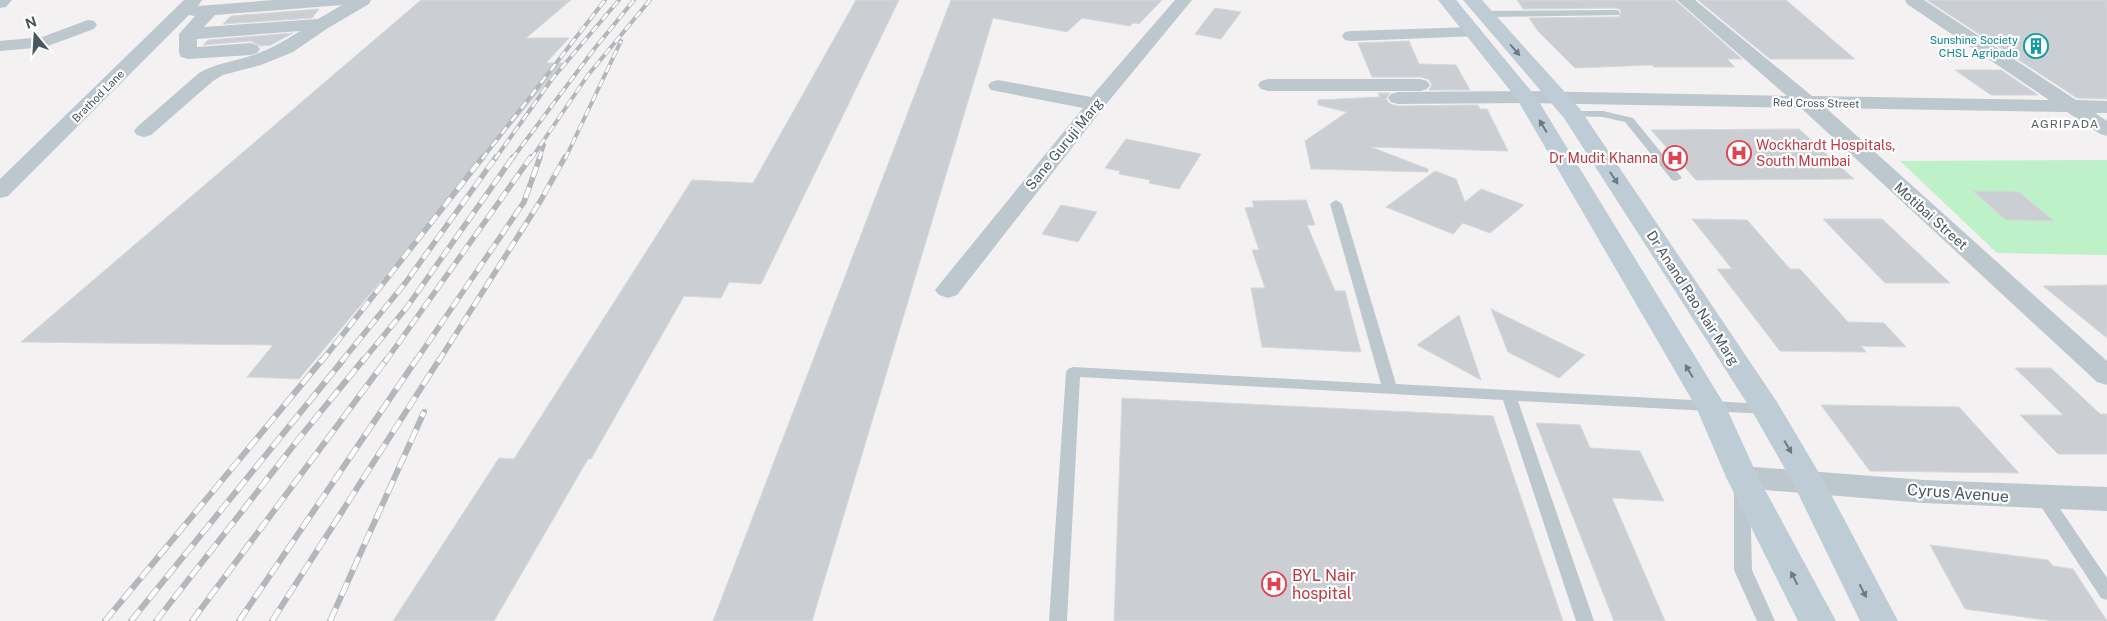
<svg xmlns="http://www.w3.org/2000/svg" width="2107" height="621" font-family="'Public Sans',sans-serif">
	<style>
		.green { fill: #bff1c9 }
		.building { fill: #cbcfd3; stroke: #d5d8dc }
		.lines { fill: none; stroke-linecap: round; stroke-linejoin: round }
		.lane { fill: #bcc8ce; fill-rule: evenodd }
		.street { fill: #bcc8ce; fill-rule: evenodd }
		.secondary { fill: #becdd5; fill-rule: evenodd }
		.rail-far2-casing { stroke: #b3b7bb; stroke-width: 4 }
		.rail-far1-casing { stroke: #b3b7bb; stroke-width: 5.5 }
		.rail-casing { stroke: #b3b7bb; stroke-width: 6 }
		.rail-far2 { stroke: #fff; stroke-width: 2.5; stroke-dasharray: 8; stroke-linecap: butt }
		.rail-far1 { stroke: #fff; stroke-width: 4; stroke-dasharray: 11; stroke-linecap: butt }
		.rail { stroke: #fff; stroke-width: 4.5; stroke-dasharray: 14; stroke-linecap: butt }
		.oneway { fill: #6b7b82 }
		.labels { text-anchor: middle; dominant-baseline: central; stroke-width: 4.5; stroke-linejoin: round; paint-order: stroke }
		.far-culture-label { font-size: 11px; fill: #0d838f; stroke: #fff; text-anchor: end }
		.far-street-label { font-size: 11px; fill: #48585f; stroke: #fff }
		.far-neighbourhood-label { font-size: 12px; letter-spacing: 1px; fill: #5d6366; stroke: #fff }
		.street-label { font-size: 14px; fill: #48585f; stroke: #fff }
		.health-label { font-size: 14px; fill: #be3a42; stroke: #fff; text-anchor: start }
		.near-street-label { font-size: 16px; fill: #48585f; stroke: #fff }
		.near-health-label { font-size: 16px; fill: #be3a42; stroke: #fff; text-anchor: start }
	</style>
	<rect width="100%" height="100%" fill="#f3f1f1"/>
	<path class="green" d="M2107,160V255L1997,253L1900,161Z"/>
	<path class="building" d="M421,0H571L526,38H569L546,63H563L299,379L247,377L273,345L21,342Z
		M856,0H899L761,284L729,282L721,298L684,296L591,459H588L494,621H393L499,458L514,459L692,180L753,183Z
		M951,0H1162L1139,24L1133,23L1130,26L1082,18L1067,32L993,18L812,621H713Z
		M1517,0H1675L1742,59H1727L1735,67H1654L1652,65L1575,68L1538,31L1529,18L1619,17L1621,10L1616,8L1523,9Z
		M1698,0H1786L1855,59H1770Z
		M1927,0H2107V99L2077,98Z
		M1215,8L1241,12L1221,39L1195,34Z
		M319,9L312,18L223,24L231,16Z
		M293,33L271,45L260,46L251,41L203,45L208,40Z
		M1409,41L1419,64L1456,65L1470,90H1429L1432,84L1428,79L1420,77H1372L1358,43Z
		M1955,70H2001L2038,95H1991Z
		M1378,93H1390L1386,99L1390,104L1398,106L1478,105L1480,109H1487L1508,151L1371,147L1428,169V172L1311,169L1305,141L1347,112L1318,105V100L1380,97Z
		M1799,129L1854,179L1696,180L1651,130Z
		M1126,139L1201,154L1179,189L1149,183L1150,180L1119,174L1120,171L1105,168Z
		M1435,171L1456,179L1465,202L1481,189L1524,205L1490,233L1463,223L1453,234L1386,207Z
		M1973,191L2019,192L2054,221L2006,220Z
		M1306,200L1315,225H1307L1335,291H1345L1361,352L1262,347L1251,288H1265L1252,250H1259L1245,208L1254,207L1252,201Z
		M1061,205L1097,212L1078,242L1042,234Z
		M1692,219L1747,220L1790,269H1800L1848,322L1884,323L1906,347L1861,346L1866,352L1780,351L1717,269H1732Z
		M1823,219H1882L1950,283H1885Z
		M2107,285V338L2043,286Z
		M1491,309L1585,355L1559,378L1508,352Z
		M1459,315L1481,380L1417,345Z
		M2015,368H2051L2100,414H2107V454H2058L2020,415H2063Z
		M1122,398L1493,416L1563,621H1114Z
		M1821,405L1959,407L2019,473L1870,471Z
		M1536,423L1580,425L1590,448L1640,451L1664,501L1612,498L1665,621H1614Z
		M1930,545L2048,560L2053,566L2073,569L2107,621H2053L1965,609Z"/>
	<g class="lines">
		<path class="lane" d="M1616,10L1619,11V15L1485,17L1480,14L1485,11Z
			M1572,111H1603L1633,118L1682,178L1676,181L1672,180L1625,122L1603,117L1568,116L1567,114L1568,112Z
			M1336,200L1342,204L1396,384L1766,404L1771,405L1774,409L1771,413L1766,414L1518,401L1594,621H1576L1503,400L1080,377L1067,621H1049L1066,372L1068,369L1073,367L1381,384L1330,204Z
			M1742,487L1748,489L1750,493L1752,570L1775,621H1757L1734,570V493L1736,489Z
			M2044,492L2050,494L2107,578V600L2101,598L2038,502L2036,498L2038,494Z"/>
		<path class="street" d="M0,0H12L6,7L0,8Z
			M184,0H202L198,6L274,0H371L369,4L328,28L293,52L261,65L223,75L213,81L151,135L144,137L137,135L134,131L137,127L199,73C214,64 231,62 247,57C267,51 283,42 300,31L197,39V47L251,43L257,45L260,49L257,53L251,55L188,59L181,57L179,53V34L195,16L189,15L8,196L0,198V179ZM342,5L318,19L204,27L215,15Z
			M1175,0H1192L1103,108L957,295L948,298L939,295L935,290L939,285L1083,108L991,90L988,86L991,82L998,80L1091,97Z
			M1677,0H1695L1812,96L2049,100L1907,4L1905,0H1924L2076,100L2107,101V113H2095L2107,121V136L2100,134L2067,112L1826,108L2107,361V385L2097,382L1801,108L1526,103L1398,104L1391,102L1388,98L1391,94L1398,92L1526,91L1787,96Z
			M88,20L94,21L97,25L94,29L45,47L0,51V41L42,37Z
			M1473,27L1479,28L1482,32L1479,36L1351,41L1345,40L1342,36L1345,32L1351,31Z
			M1268,79H1420L1427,81L1430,85L1427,89L1420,91H1268L1261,89L1258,85L1261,81Z
			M1742,466L1924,480L2107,487V511L1924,503L1742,488L1731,485L1726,477L1731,469Z"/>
		<path class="secondary" d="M1438,0H1456L1536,97L1726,407L1758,477L1836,621H1798L1726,477L1696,407L1517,99Z
			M1463,0H1482L1580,109L1777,402L1825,483L1898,621H1860L1793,483L1752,411L1564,118Z"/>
		<defs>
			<path id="rail-far2" d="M482,159L605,0
				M495,159L552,79L619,0
				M512,159L595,48L634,0
				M531,159L588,75L650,0
				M539,159L544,145
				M565,159L621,41"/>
			<path id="rail-far1" d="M321,362L483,157
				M341,362L406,282L496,157
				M362,362L407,307L513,157
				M385,362L531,157
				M415,362L524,202L540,157
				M438,362L541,200L565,157"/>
			<path id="rail" d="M105,621L322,360
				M131,621L343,360
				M156,621L301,436L363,360
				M192,621L386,360
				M239,621L416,360
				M272,621L439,360
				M330,621L424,412"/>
		</defs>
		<use href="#rail-far2" class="rail-far2-casing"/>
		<use href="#rail-far1" class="rail-far1-casing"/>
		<use href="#rail" class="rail-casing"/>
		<use href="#rail-far2" class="rail-far2"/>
		<use href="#rail-far1" class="rail-far1"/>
		<use href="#rail" class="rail"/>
	</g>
	<defs><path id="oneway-solid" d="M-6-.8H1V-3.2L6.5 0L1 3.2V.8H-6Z" transform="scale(1.25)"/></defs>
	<g class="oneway">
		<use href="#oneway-solid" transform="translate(1515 50) rotate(49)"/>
		<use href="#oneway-solid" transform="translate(1543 126) rotate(-121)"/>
		<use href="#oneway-solid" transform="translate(1614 178) rotate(57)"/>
		<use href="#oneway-solid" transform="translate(1689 371) rotate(-121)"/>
		<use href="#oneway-solid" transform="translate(1788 447) rotate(60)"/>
		<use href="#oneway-solid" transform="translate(1794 578) rotate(-117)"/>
		<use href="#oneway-solid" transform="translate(1863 591) rotate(63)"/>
	</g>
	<defs>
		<symbol id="building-ring" viewBox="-11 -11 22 22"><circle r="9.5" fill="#fff" stroke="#0f9aa8" stroke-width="1.5"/><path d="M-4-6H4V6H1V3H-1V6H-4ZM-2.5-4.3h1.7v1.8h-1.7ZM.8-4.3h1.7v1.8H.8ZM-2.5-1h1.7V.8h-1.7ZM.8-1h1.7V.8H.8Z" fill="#0f9aa8"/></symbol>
		<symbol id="hospital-ring" viewBox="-11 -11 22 22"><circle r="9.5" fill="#fff" stroke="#e0444e" stroke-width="1.5"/><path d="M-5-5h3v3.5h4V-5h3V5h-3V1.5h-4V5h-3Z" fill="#e0444e"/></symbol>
	</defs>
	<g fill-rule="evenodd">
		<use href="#building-ring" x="2022" y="32" width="28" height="28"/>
		<use href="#hospital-ring" x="1725" y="139" width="28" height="28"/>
		<use href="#hospital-ring" x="1661" y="144" width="28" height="28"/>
		<use href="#hospital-ring" x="1260" y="570" width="28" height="28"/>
	</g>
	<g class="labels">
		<g class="far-culture-label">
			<text x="2018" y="40">Sunshine Society<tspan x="2018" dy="13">CHSL Agripada</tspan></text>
		</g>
		<g class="far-street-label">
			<text transform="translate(98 96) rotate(-45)">Brathod Lane</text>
			<text transform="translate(1816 103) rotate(1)">Red Cross Street</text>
		</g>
		<g class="far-neighbourhood-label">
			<text x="2065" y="124">AGRIPADA</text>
		</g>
		<g class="street-label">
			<text transform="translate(1064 144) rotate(-51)">Sane Guruji Marg</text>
			<text transform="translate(1931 216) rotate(42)">Motibai Street</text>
			<text transform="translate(1693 298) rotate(57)">Dr Anand Rao Nair Marg</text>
		</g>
		<g class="health-label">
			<text x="1756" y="145">Wockhardt Hospitals,<tspan x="1756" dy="16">South Mumbai</tspan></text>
			<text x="1658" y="158" text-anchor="end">Dr Mudit Khanna</text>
		</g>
		<g class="near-street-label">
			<text transform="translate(1958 493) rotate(4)">Cyrus Avenue</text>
		</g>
		<g class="near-health-label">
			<text x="1292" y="575">BYL Nair<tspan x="1292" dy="18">hospital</tspan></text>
		</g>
	</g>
	<g transform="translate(35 35) rotate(342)" stroke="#ffffff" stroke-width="4" paint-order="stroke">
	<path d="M0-4L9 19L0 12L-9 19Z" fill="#48585f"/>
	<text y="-8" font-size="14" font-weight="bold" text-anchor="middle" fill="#48585f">N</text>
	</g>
</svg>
